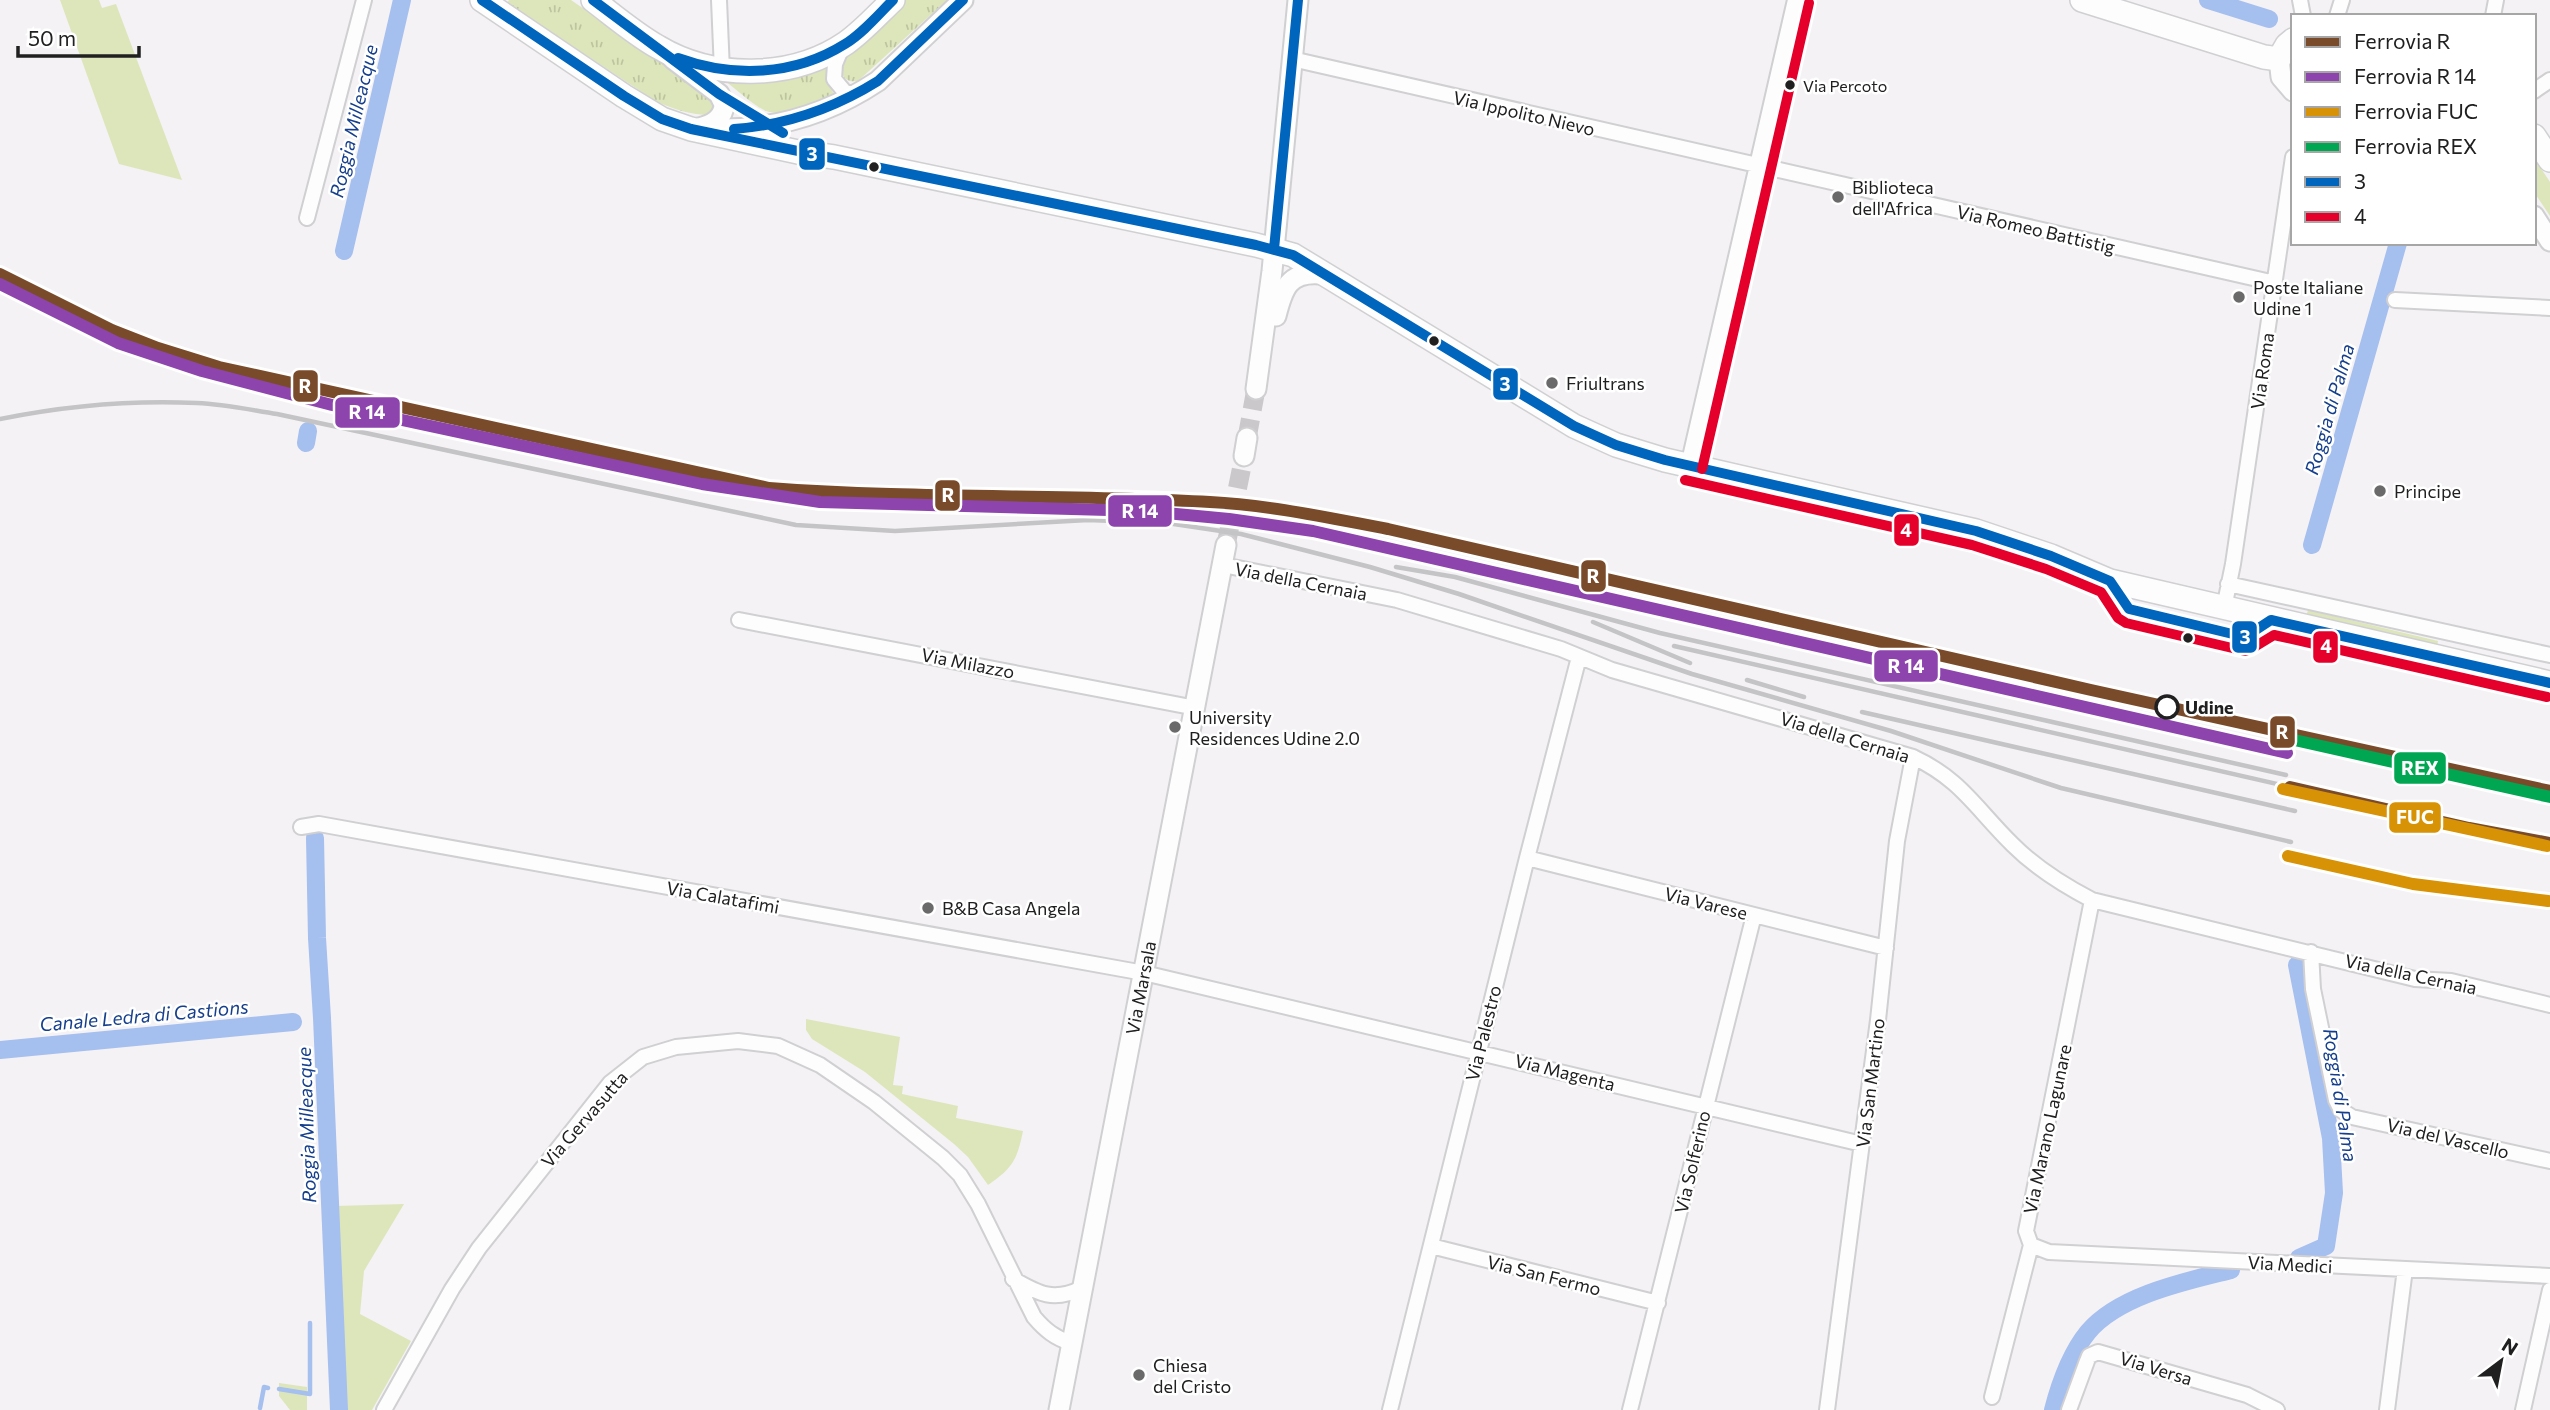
<svg xmlns="http://www.w3.org/2000/svg" width="2550" height="1410" font-family="Commissioner,sans-serif">
	<style>
		.grass { fill: #dde6bb }
		.park { fill: url(#park-tufts) }
		.lines { fill: none; stroke-linecap: round; stroke-linejoin: round }
		.stream { stroke: #a5bfef; stroke-width: 4.5 }
		.canal { stroke: #a5bfef; stroke-width: 18 }
		.secondary-tunnel { stroke: #cac8cb; stroke-width: 19; stroke-dasharray: 19 10; stroke-linecap: butt }
		.street-casing { stroke: #d0cfd1; stroke-width: 18 }
		.secondary-casing { stroke: #d0cfd1; stroke-width: 23 }
		.primary-casing { stroke: #d0cfd1; stroke-width: 26 }
		.street { stroke: #fdfdfe; stroke-width: 14 }
		.secondary { stroke: #fdfdfe; stroke-width: 19 }
		.primary { stroke: #fdfdfe; stroke-width: 23 }
		.rail { stroke: #c4c3c5; stroke-width: 4.5 }
		.bus-1-casing { stroke: #fff; stroke-width: 16 }
		.bus-2-casing { stroke: #fff; stroke-width: 16 }
		.bus-1 { stroke: #0065bd; stroke-width: 10 }
		.bus-2 { stroke: #e4002b; stroke-width: 10 }
		.rail-1-casing { stroke: #fff; stroke-width: 18 }
		.rail-2-casing { stroke: #fff; stroke-width: 18 }
		.rail-3-casing { stroke: #fff; stroke-width: 18 }
		.rail-4-casing { stroke: #fff; stroke-width: 18 }
		.rail-1 { stroke: #7a4b2a; stroke-width: 12 }
		.rail-2 { stroke: #8e44ad; stroke-width: 12 }
		.rail-3 { stroke: #d79205; stroke-width: 12 }
		.rail-4 { stroke: #00a651; stroke-width: 12 }
		.bus-dot { fill: #212021; stroke: #fff; stroke-width: 2.5 }
		.poi-dot { fill: #6b6a6b; stroke: #fff; stroke-width: 2.5 }
		.stop-dot { fill: #fff; stroke: #212021; stroke-width: 3.5 }
		.labels { text-anchor: middle; dominant-baseline: central; stroke-width: 5; stroke-linejoin: round; paint-order: stroke }
		.bus-label { font-size: 16px; fill: #212021; stroke: #fff; text-anchor: start }
		.street-label { font-size: 18px; fill: #212021; stroke: #fff }
		.poi-label { font-size: 18px; fill: #212021; stroke: #fff; text-anchor: start }
		.stop-label { font-size: 18px; font-weight: bold; fill: #212021; stroke: #fff; text-anchor: start }
		.water-label { font-size: 19px; font-style: italic; fill: #153f8c; stroke: #fff }
		.line-badge { stroke: #fff; stroke-width: 2.5 }
		.badge-label { font-size: 19px; text-anchor: middle; font-weight: bold; fill: #fff }
	</style>
	<defs>
		<pattern id="park-tufts" width="24" height="20" patternUnits="userSpaceOnUse" patternTransform="scale(1.75)"><rect width="24" height="20" fill="#dde6bb"/><path d="M3 7l-1-3M5 7V3M7 7l1-3M15 17l-1-3M17 17v-4M19 17l1-3" fill="none" stroke="#bdc5a0"/></pattern>
	</defs>
	<rect width="100%" height="100%" fill="#f4f2f5"/>
	<path class="grass" d="M60,0H99L102,8L116,4L182,180L119,164Z
		M2534,158L2550,182V216L2534,192Z
		M2308,610L2438,641L2436,652L2305,620Z
		M806,1019L900,1037L893,1085L903,1086L902,1094L958,1106L956,1118L1023,1131C1017,1160 1013,1168 988,1185L968,1157L954,1144L865,1072L812,1039L806,1030Z
		M404,1204L364,1271L360,1314L411,1341L372,1410H343L335,1206Z
		M279,1383L307,1387V1410H290L279,1396Z"/>
	<path class="park" d="M509,0H571L713,98L716,104L710,115C691,115 674,109 657,102L507,3Z
		M906,0H947L858,81C849,82 845,80 841,73L845,57Z
		M830,63L828,82L835,97C816,104 790,117 770,112C757,110 732,85 720,77Z"/>
	<g class="lines">
		<path class="stream" d="M279,1389L310,1394V1323
			M260,1408L264,1387L268,1388"/>
		<path class="canal" d="M2208,0L2269,19
			M344,251L402,0
			M306,443L308,431
			M2312,545L2398,243
			M315,838L317,938L322,1018L339,1410
			M2297,965L2331,1138L2334,1193L2326,1246L2299,1258
			M0,1050L293,1022
			M2053,1410C2060,1383 2070,1354 2088,1332C2119,1295 2187,1281 2231,1270"/>
		<path class="secondary-tunnel" d="M1247,438L1256,389
			M1226,545L1244,456"/>
		<defs>
			<path id="street" d="M719,0L722,71
				M2300,0L2303,16
				M2337,16L2342,0
				M2493,16L2496,0
				M842,47L835,64L834,79L844,91L854,95
				M1292,59L2275,283
				M2534,91L2550,80
				M307,218L364,0
				M2395,300L2550,308
				M1688,466L1795,0
				M1223,565L1397,600L1561,649L1612,670L1913,757C1961,779 1977,810 2013,845C2036,868 2063,885 2092,900L2415,979L2451,981L2550,1005
				M2228,584L2550,655
				M2224,608L2233,564L2293,157
				M739,620L1196,708
				M301,827L319,824L1144,973L1862,1144
				M1527,858L1886,948
				M2311,952L2313,989L2336,1100L2341,1110L2352,1117L2550,1161
				M2031,1245L2049,1252L2550,1276
				M1431,1246L1658,1303
				M1013,1279C1039,1294 1054,1302 1082,1288
				M1992,1397L2031,1245L2026,1231L2092,900
				M384,1410L452,1289L479,1248L610,1083L643,1057L676,1047L738,1041L778,1046L820,1065L874,1102L943,1158L960,1175L978,1204L1034,1317C1045,1330 1055,1338 1071,1343
				M1390,1410L1527,858L1579,657
				M1630,1410L1754,915
				M1827,1410L1878,1020L1897,841L1913,757
				M2069,1410L2087,1361L2089,1356L2098,1352L2247,1395L2277,1410
				M2387,1410L2405,1269
				M2523,1410L2550,1290"/>
			<g id="secondary">
				<path d="M673,59L719,94L724,104C724,118 712,125 699,128"/>
				<path d="M2279,59L2281,77L2293,91"/>
				<path d="M717,129C775,130 830,113 878,81L963,0"/>
				<path d="M2534,216L2550,241"/>
				<path d="M1276,316C1283,288 1289,271 1321,274"/>
				<path d="M1256,389L1272,271L1298,0"/>
				<path d="M1244,456L1247,438"/>
				<path id="s1" d="M1059,1410L1226,545"/>
			</g>
			<path id="primary" d="M482,0L624,96L662,119L691,129L798,152L834,157L1256,245L1293,255L1574,426L1616,445L1665,460L1976,531L2051,556L2110,581L2550,683
				M593,0C614,16 635,34 658,47C713,80 792,80 846,43C863,31 878,14 893,0
				M2082,0L2264,57L2279,59L2287,45L2293,40
				M2534,136L2550,160"/>
		</defs>
		<use href="#street" class="street-casing"/>
		<use href="#secondary" class="secondary-casing"/>
		<use href="#primary" class="primary-casing"/>
		<use href="#street" class="street"/>
		<use href="#secondary" class="secondary"/>
		<use href="#primary" class="primary"/>
		<path class="rail" d="M0,419C64,406 132,400 197,403C224,404 251,410 277,414L796,525L895,531L1088,520L1167,523L1241,534L1370,567L1459,594L1692,674L1891,731L2061,788L2291,842
			M1386,548L1460,570
			M1396,567L1455,577L1660,633L2286,775
			M1593,622L1690,663
			M1674,646L2290,787
			M1747,680L1804,697
			M1862,712L2295,811"/>
		<defs>
			<path id="bus-1" d="M482,0L624,96L662,119L691,129L1256,245L1293,255L1574,426L1616,445L1665,460L1976,531L2051,556L2110,581L2129,609L2245,637L2271,620L2550,683
				M593,0L719,94L783,133
				M678,58C733,78 794,76 845,44C863,33 878,15 893,0
				M734,129C787,125 833,109 878,81L963,0
				M1274,249L1298,0"/>
			<path id="bus-2" d="M1702,469L1809,3
				M1685,480L1972,545L2046,569L2101,592L2118,618L2126,623L2245,651L2251,649L2274,635L2547,697"/>
		</defs>
		<use href="#bus-1" class="bus-1-casing"/>
		<use href="#bus-2" class="bus-2-casing"/>
		<use href="#bus-1" class="bus-1"/>
		<use href="#bus-2" class="bus-2"/>
		<defs>
			<path id="rail-1" d="M0,274L112,330L158,348L219,367L769,488C916,499 1063,494 1210,502C1270,505 1329,518 1388,529L2091,690L2550,791
				M2290,787L2469,828L2550,843"/>
			<path id="rail-2" d="M0,284L118,343L202,371L332,405L702,484L820,502L1145,511L1229,519L1313,531L2287,753"/>
			<path id="rail-3" d="M2283,789L2547,846
				M2288,856L2413,884L2548,901"/>
			<path id="rail-4" d="M2290,739L2550,797"/>
		</defs>
		<use href="#rail-1" class="rail-1-casing"/>
		<use href="#rail-2" class="rail-2-casing"/>
		<use href="#rail-3" class="rail-3-casing"/>
		<use href="#rail-4" class="rail-4-casing"/>
		<use href="#rail-1" class="rail-1"/>
		<use href="#rail-2" class="rail-2"/>
		<use href="#rail-3" class="rail-3"/>
		<use href="#rail-4" class="rail-4"/>
	</g>
	<g class="bus-dot">
		<circle cx="1790" cy="85" r="6"/>
		<circle cx="874" cy="167" r="6"/>
		<circle cx="1434" cy="341" r="6"/>
		<circle cx="2188" cy="638" r="6"/>
	</g>
	<g class="poi-dot">
		<circle cx="1838" cy="197" r="7"/>
		<circle cx="2239" cy="297" r="7"/>
		<circle cx="1552" cy="383" r="7"/>
		<circle cx="2380" cy="491" r="7"/>
		<circle cx="1175" cy="727" r="7"/>
		<circle cx="928" cy="908" r="7"/>
		<circle cx="1139" cy="1375" r="7"/>
	</g>
	<circle class="stop-dot" cx="2167" cy="707" r="11"/>
	<g class="labels">
		<g class="bus-label">
			<text x="1803" y="85">Via Percoto</text>
		</g>
		<g class="street-label">
			<text transform="translate(1524 113) rotate(13)">Via Ippolito Nievo</text>
			<text transform="translate(2036 229) rotate(13)">Via Romeo Battistig</text>
			<text transform="translate(2262 371) rotate(-82)">Via Roma</text>
			<text transform="translate(1301 581) rotate(11)">Via della Cernaia</text>
			<text transform="translate(968 663) rotate(11)">Via Milazzo</text>
			<text transform="translate(1845 737) rotate(17)">Via della Cernaia</text>
			<text transform="translate(723 897) rotate(10)">Via Calatafimi</text>
			<text transform="translate(1706 903) rotate(14)">Via Varese</text>
			<text transform="translate(2411 974) rotate(12)">Via della Cernaia</text>
			<text stroke="none"><textPath href="#s1" startOffset="430">Via Marsala</textPath></text>
			<text transform="translate(1483 1033) rotate(-76)">Via Palestro</text>
			<text transform="translate(1565 1072) rotate(14)">Via Magenta</text>
			<text transform="translate(1870 1083) rotate(-83)">Via San Martino</text>
			<text transform="translate(584 1119) rotate(-49)">Via Gervasutta</text>
			<text transform="translate(2047 1129) rotate(-78)">Via Marano Lagunare</text>
			<text transform="translate(2448 1138) rotate(13)">Via del Vascello</text>
			<text transform="translate(1692 1162) rotate(-77)">Via Solferino</text>
			<text transform="translate(2290 1264) rotate(3)">Via Medici</text>
			<text transform="translate(1544 1275) rotate(14)">Via San Fermo</text>
			<text transform="translate(2156 1368) rotate(17)">Via Versa</text>
		</g>
		<g class="poi-label">
			<text x="1852" y="187">Biblioteca<tspan x="1852" dy="21">dell'Africa</tspan></text>
			<text x="2253" y="287">Poste Italiane<tspan x="2253" dy="21">Udine 1</tspan></text>
			<text x="1566" y="383">Friultrans</text>
			<text x="2394" y="491">Principe</text>
			<text x="1189" y="717">University<tspan x="1189" dy="21">Residences Udine 2.0</tspan></text>
			<text x="942" y="908">B&amp;B Casa Angela</text>
			<text x="1153" y="1365">Chiesa<tspan x="1153" dy="21">del Cristo</tspan></text>
		</g>
		<g class="stop-label">
			<text x="2185" y="707">Udine</text>
		</g>
		<g class="water-label">
			<text transform="translate(353 121) rotate(-77)">Roggia Milleacque</text>
			<text transform="translate(2329 409) rotate(-74)">Roggia di Palma</text>
			<text transform="translate(144 1015) rotate(-5)">Canale Ledra di Castions</text>
			<text transform="translate(2341 1095) rotate(81)">Roggia di Palma</text>
			<text transform="translate(306 1125) rotate(-92)">Roggia Milleacque</text>
		</g>
	</g>
	<g class="line-badge">
		<rect x="798" y="137" width="28" height="34" rx="7" fill="#0065bd"/>
		<rect x="1492" y="367" width="27" height="34" rx="7" fill="#0065bd"/>
		<rect x="292" y="369" width="27" height="34" rx="7" fill="#7a4b2a"/>
		<rect x="334" y="396" width="67" height="33" rx="7" fill="#8e44ad"/>
		<rect x="934" y="479" width="27" height="33" rx="7" fill="#7a4b2a"/>
		<rect x="1107" y="494" width="66" height="34" rx="7" fill="#8e44ad"/>
		<rect x="1893" y="513" width="27" height="34" rx="7" fill="#e4002b"/>
		<rect x="1580" y="559" width="27" height="34" rx="7" fill="#7a4b2a"/>
		<rect x="2231" y="620" width="27" height="34" rx="7" fill="#0065bd"/>
		<rect x="2312" y="630" width="27" height="34" rx="7" fill="#e4002b"/>
		<rect x="1873" y="649" width="66" height="34" rx="7" fill="#8e44ad"/>
		<rect x="2269" y="715" width="27" height="34" rx="7" fill="#7a4b2a"/>
		<rect x="2393" y="751" width="54" height="34" rx="7" fill="#00a651"/>
		<rect x="2388" y="801" width="54" height="33" rx="7" fill="#d79205"/>
	</g>
	<g class="badge-label">
		<text x="812" y="161">3</text>
		<text x="1505" y="391">3</text>
		<text x="305" y="393">R</text>
		<text x="367" y="419">R 14</text>
		<text x="948" y="502">R</text>
		<text x="1140" y="518">R 14</text>
		<text x="1906" y="537">4</text>
		<text x="1593" y="583">R</text>
		<text x="2245" y="644">3</text>
		<text x="2326" y="653">4</text>
		<text x="1906" y="673">R 14</text>
		<text x="2282" y="739">R</text>
		<text x="2420" y="775">REX</text>
		<text x="2415" y="824">FUC</text>
	</g>
	<rect x="2291" y="14" width="245" height="231" fill="#ffffff" stroke="#a6a6a6" stroke-width="2"/>
	<rect x="2305" y="37" width="35" height="10" fill="#7a4b2a" stroke="#a6a6a6" stroke-width="2"/>
	<text x="2354" y="49" font-size="21" fill="#212021">Ferrovia R</text>
	<rect x="2305" y="72" width="35" height="10" fill="#8e44ad" stroke="#a6a6a6" stroke-width="2"/>
	<text x="2354" y="84" font-size="21" fill="#212021">Ferrovia R 14</text>
	<rect x="2305" y="107" width="35" height="10" fill="#d79205" stroke="#a6a6a6" stroke-width="2"/>
	<text x="2354" y="119" font-size="21" fill="#212021">Ferrovia FUC</text>
	<rect x="2305" y="142" width="35" height="10" fill="#00a651" stroke="#a6a6a6" stroke-width="2"/>
	<text x="2354" y="154" font-size="21" fill="#212021">Ferrovia REX</text>
	<rect x="2305" y="177" width="35" height="10" fill="#0065bd" stroke="#a6a6a6" stroke-width="2"/>
	<text x="2354" y="189" font-size="21" fill="#212021">3</text>
	<rect x="2305" y="212" width="35" height="10" fill="#e4002b" stroke="#a6a6a6" stroke-width="2"/>
	<text x="2354" y="224" font-size="21" fill="#212021">4</text>
	<g transform="translate(2501 1361) rotate(32)" stroke="#ffffff" stroke-width="5" paint-order="stroke">
	<path d="M0-5L12 26L0 18L-12 26Z" fill="#212021"/>
	<text y="-10" font-size="19" font-weight="bold" text-anchor="middle" fill="#212021">N</text>
	</g>
	<path d="M18 46v10h121v-10" fill="none" stroke="#212021" stroke-width="3.5"/>
	<text x="28" y="46" font-size="21" fill="#212021" stroke="#ffffff" stroke-width="5" paint-order="stroke">50 m</text>
</svg>
